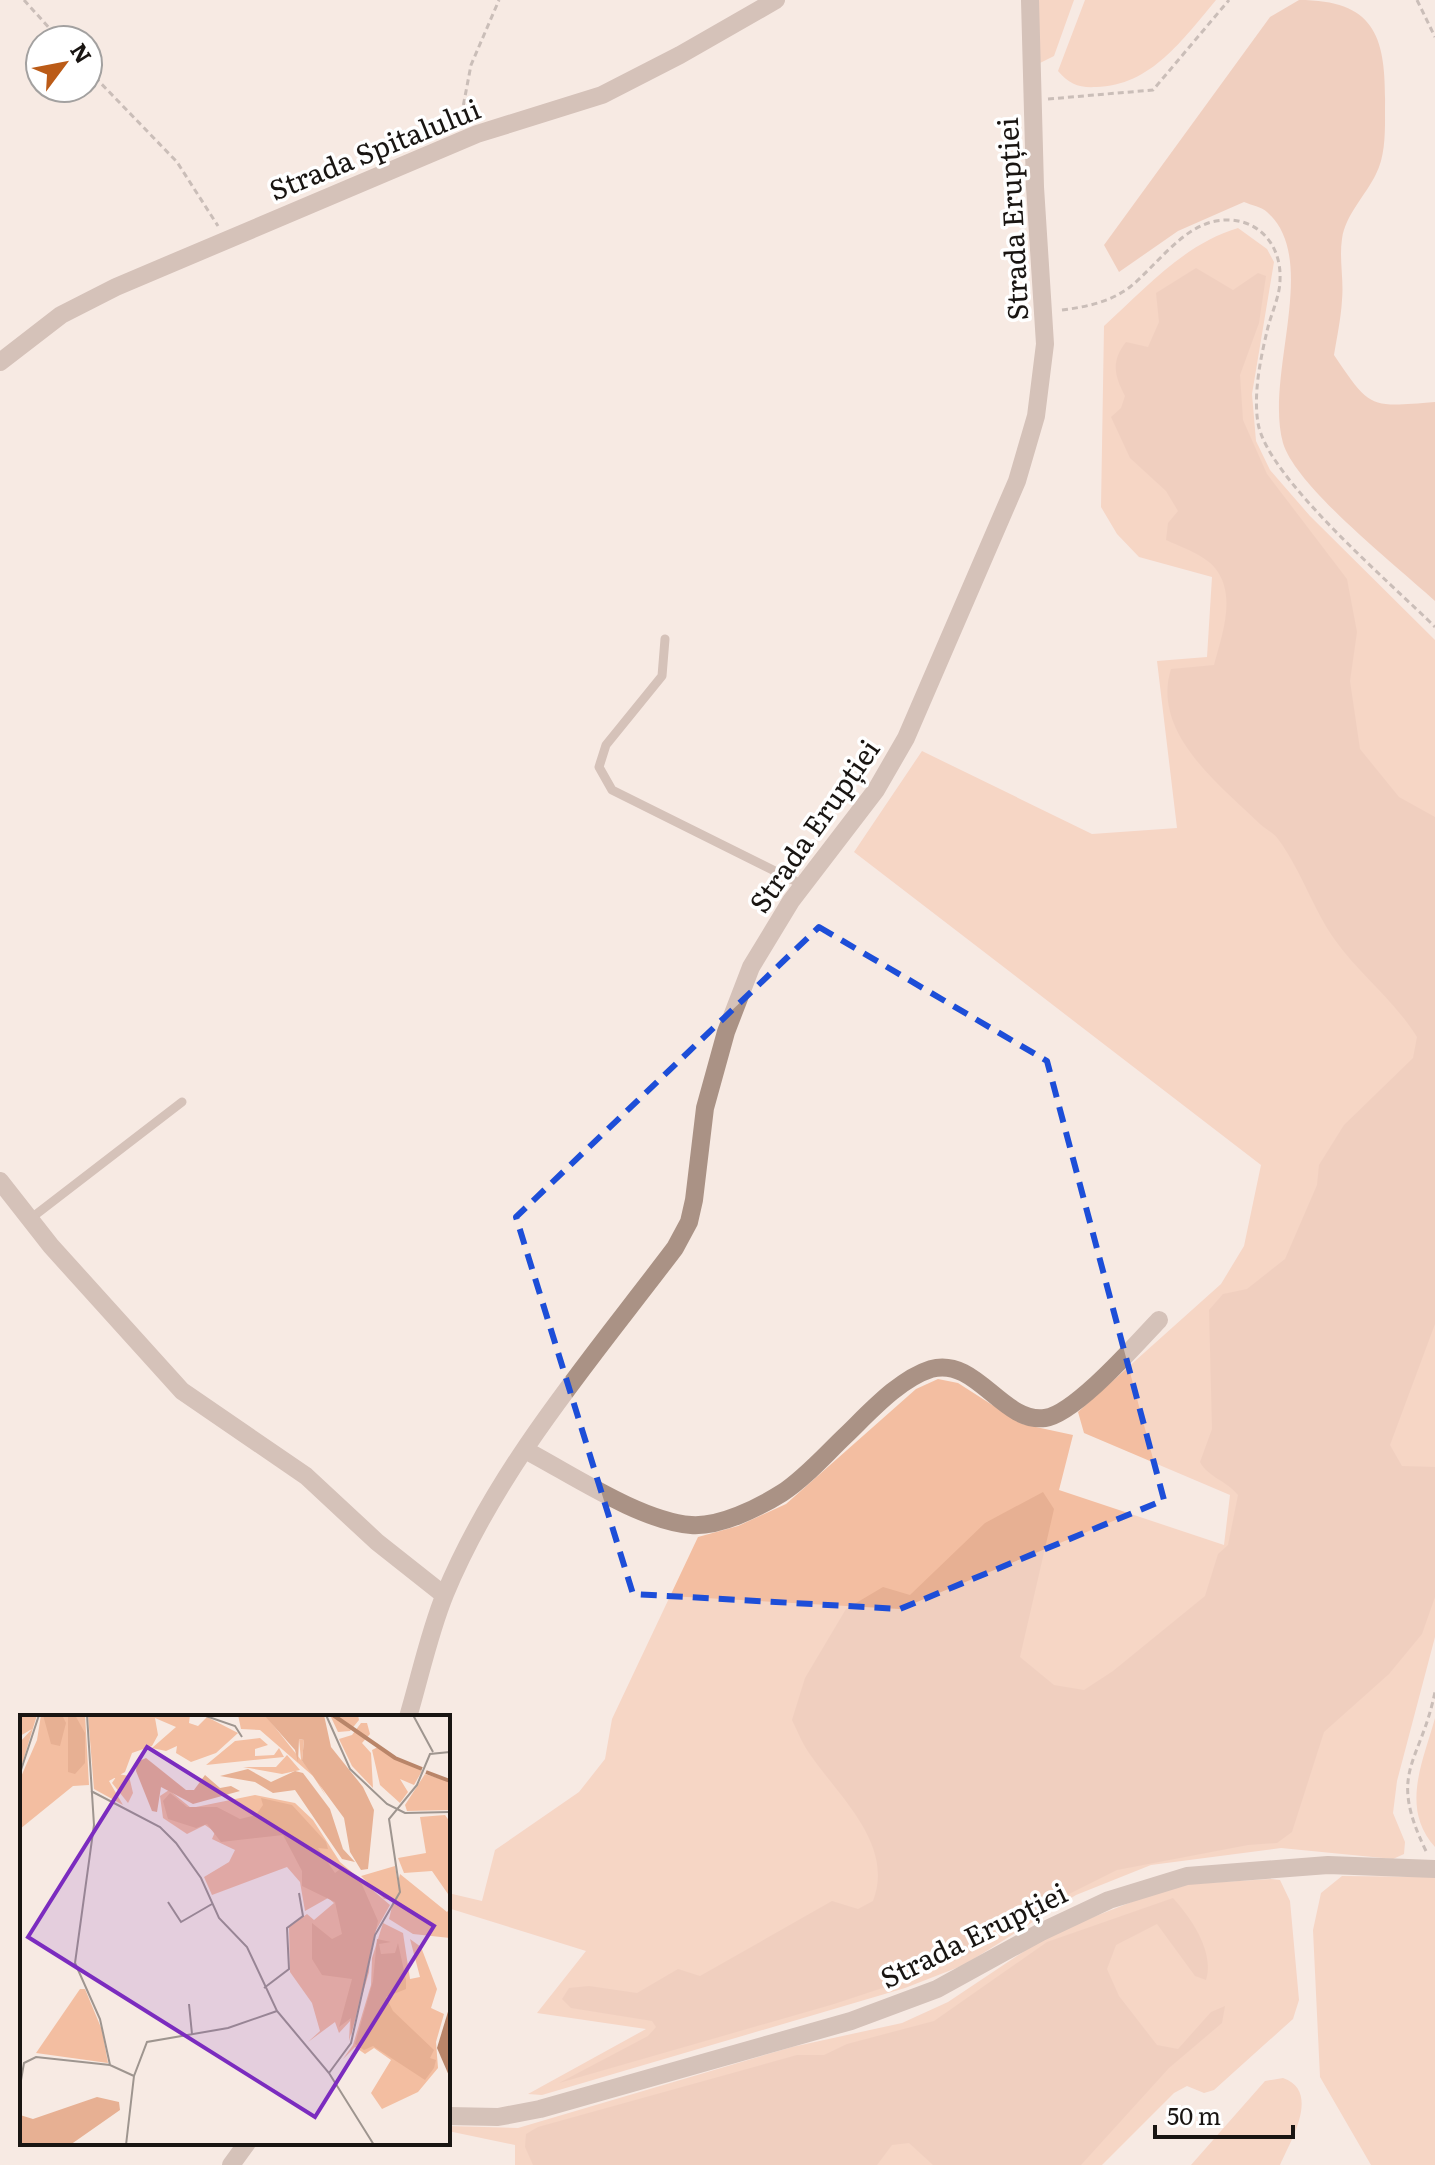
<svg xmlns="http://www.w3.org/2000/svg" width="1435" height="2165" font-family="Literata,serif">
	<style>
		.green { fill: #f3bea1 }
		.forest { fill: #e7b093 }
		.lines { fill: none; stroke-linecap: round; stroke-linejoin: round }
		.path { stroke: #928984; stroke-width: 3; stroke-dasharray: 6 4; stroke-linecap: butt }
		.service { stroke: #aa9285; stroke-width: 9 }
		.minor { stroke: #aa9285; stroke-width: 18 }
		.marked { fill: none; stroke: #1d4ed8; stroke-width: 6; stroke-dasharray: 16 10; stroke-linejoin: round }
		.labels { text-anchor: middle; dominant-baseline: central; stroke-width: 7; stroke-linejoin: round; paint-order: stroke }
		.street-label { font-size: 28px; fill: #191512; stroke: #fff }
		.inset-river { fill: none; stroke: #b98569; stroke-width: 4 }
		.inset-road { fill: none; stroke: #9e958f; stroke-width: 2 }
		.view { fill: #7b2cbf; fill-opacity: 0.15; stroke: #7b2cbf; stroke-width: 4 }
		.inset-edge { fill: none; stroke: #191512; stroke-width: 4 }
	</style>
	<rect width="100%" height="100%" fill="#f7eae3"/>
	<path class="green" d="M1038,0H1074L1054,56L1040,63Z
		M1085,0H1216C1183,39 1151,86 1096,87C1079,88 1069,84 1058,71Z
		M1238,228L1267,249L1274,262L1252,394L1256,441L1270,470L1310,516L1435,640V1637L1397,1781L1393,1813L1405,1842L1404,1854L1393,1859L1281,1848L1151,1865L1076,1895L964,1965L905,1988L542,2095L528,2094L646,2029L537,2013L586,1951L448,1908V1893L482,1901L495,1850L579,1792L605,1759L612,1719L698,1537L738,1526L786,1504L916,1389L938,1379L958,1383L1022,1424L1073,1435L1059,1490L1224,1545L1230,1495L1084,1433L1078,1412L1221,1284L1244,1246L1261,1165L854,852L922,751L1092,834L1177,828L1157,661L1207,657L1212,577L1139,557L1117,534L1101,507L1104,326C1145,289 1184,244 1238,228Z
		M1435,1718V1847C1400,1808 1423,1762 1435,1718Z
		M1342,1876L1435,1877V2165H1371L1320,2077L1313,1930L1321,1893Z
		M1271,1879L1280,1880L1290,1901L1299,2000L1293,2019L1214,2090L1204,2093L1187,2086L1174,2093L1102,2165H515V2145L448,2131V2126L518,2128L792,2047L902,2023L948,2002L1050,1934L1152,1894L1189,1884Z
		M1283,2078C1321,2091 1291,2140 1280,2165H1191L1265,2081Z"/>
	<path class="forest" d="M1299,0C1377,0 1386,39 1385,108C1385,128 1386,155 1376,174C1366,195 1345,215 1342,239C1339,259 1344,280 1342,300C1341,318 1337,337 1334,355C1371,410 1370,407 1435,402V601C1398,567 1296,487 1283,443C1264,376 1321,259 1267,212C1262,207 1251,205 1244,202L1178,231L1119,272L1104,245L1270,17Z
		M1196,268L1233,290L1258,273L1266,276L1259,323L1240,375L1243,420L1267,474L1347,579L1357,632L1350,681L1360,749L1399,797L1435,817V1324L1390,1445L1402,1466L1435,1467V1597L1422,1634L1389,1674L1324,1732L1292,1832L1277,1843L1248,1845L1117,1870L1047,1905L971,1953L928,1973L834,2004L559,2083L648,2036L656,2027L652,2021L571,2008L562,1999L569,1988L589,1986L637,1993L678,1969L700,1976L832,1901L858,1909L873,1901C895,1844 838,1796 809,1753C802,1743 797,1730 792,1720L805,1678L846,1609L883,1587L910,1595L985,1523L1043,1492L1054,1509L1020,1657L1054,1685L1084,1690L1113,1671L1205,1596L1218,1554L1228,1545L1238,1495C1227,1481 1208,1477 1200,1462L1212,1429L1209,1310L1223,1294L1247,1289L1285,1259L1317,1185L1319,1165L1344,1125L1413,1058L1417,1037C1394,1000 1360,975 1335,940C1313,909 1300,868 1278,839C1274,833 1265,829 1260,824C1220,785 1151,733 1171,669L1214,665C1222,635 1237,595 1215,568C1205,555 1181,547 1166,540L1168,523L1178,511L1166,491L1130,458L1111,417L1121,408L1125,396C1114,375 1111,361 1126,342L1148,347L1159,322L1156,293Z
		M1173,1898C1191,1918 1215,1952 1206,1980L1195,1976L1157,1924L1116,1945L1107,1969L1119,1996L1157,2045L1178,2049L1211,2012L1225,2006L1222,2023L1169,2068L1081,2165H933L909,2143L892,2145L877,2165H533L525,2147L526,2134L538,2127L797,2055H824L847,2044L934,2021L1047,1942Z"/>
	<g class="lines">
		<path class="path" d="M24,0L60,40
			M1417,0L1435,37
			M88,70L177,162L218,226
			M1048,99L1153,90L1229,0
			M455,123L463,107L471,65L499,0
			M1062,310C1086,307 1110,302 1130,287C1156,266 1182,227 1216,221C1254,214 1282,242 1280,280C1280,295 1272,312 1268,327C1261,356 1253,393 1258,423C1267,478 1392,584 1435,627
			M1426,1851C1387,1771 1420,1765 1435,1692"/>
		<path class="service" d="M665,639L662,676L606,745L599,767L612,790L803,885
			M30,1219L182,1102"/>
		<path class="minor" d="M0,362L61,315L116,287L477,134L602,95L680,55L776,0
			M0,1181L51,1246L182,1391L306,1476L377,1542L444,1595
			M525,1450C571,1474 640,1521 691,1525C720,1527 758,1508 782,1493C805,1478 825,1455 845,1436C869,1413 899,1379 931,1369C976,1356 1003,1424 1045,1418C1075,1414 1137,1343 1159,1320
			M408,1717C420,1677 429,1633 445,1594C498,1466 592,1358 675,1248L689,1222L694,1200L705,1108L726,1032L751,967L791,901L876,790L906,738L1017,481L1036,416L1045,344L1035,187L1030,0
			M448,2116L498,2117L540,2109L851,2021L937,1989L1041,1932L1109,1900L1187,1876L1328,1865L1435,1869
			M231,2165L247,2143"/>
	</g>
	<path d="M0 0H1435V2165H0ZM819,927L1047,1061L1164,1500L900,1609L633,1594L516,1217Z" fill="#f7eae3" fill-opacity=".55" fill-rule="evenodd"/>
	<path class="marked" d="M819,927L1047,1061L1164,1500L900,1609L633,1594L516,1217Z"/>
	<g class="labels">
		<g class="street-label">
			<text transform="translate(374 148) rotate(-22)">Strada Spitalului</text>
			<text transform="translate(1011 219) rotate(-93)">Strada Erupției</text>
			<text transform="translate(813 825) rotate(-55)">Strada Erupției</text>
			<text transform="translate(973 1934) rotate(-26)">Strada Erupției</text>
		</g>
	</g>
	<g transform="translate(20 1715)">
		<rect width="430" height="430" fill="#f7eae3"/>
		<path d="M0,0H17L0,56V27L12,14L0,21ZM21,0H65L69,70L53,71L0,114V64L17,25ZM68,0H170L169,8L178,11L187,2L218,18L196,38L171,47L156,38L157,31L146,36L132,33L156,12L135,3L138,20L132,31L112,38L105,57L89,66L103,90L74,74ZM218,0L246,1L281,45L279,24L284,25L282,46L296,63L306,81L293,61L240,15L221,14ZM310,0H338L339,5L330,16L318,17ZM341,8H347L350,19L342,28L351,38L353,73L332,51L319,24L332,20ZM240,23L248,30L235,34V41L254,40L259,33L264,42L186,50L215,26ZM358,32L402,56L394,70L380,64L388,77L380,88L360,70L352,35ZM267,40L280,55L262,59L223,52H256ZM98,59L109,61L113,78L108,88L92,68ZM405,59L430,67V95L387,96L385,90ZM149,75L171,93L235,80L275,88L293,105L320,147L370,190L351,224L349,257L329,326L330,306L319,318L315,307L288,327L300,316L292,288L270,257L269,212L287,199L294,205L314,188L308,183L285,196L280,167L267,152L192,180L184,162L209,147L215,135L192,124L195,117L185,110L167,119L143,103L140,81ZM425,100L430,107L428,179L412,156L384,158L378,143L406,138L400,102ZM375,151L379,174L373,185L364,184L341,161ZM380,159L427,197L430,193V223L393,219L369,204ZM363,208L383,218L390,264L400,262L390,224L401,232L417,274L411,293L424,299L416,327L418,353L398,377L362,394L351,378L371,345L354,333L345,339L335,332L323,344L333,330L351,270L352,243ZM60,274H65L82,315L88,348L16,338Z" fill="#f3bea1"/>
		<path d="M23,0H42L46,8L40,31L31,29ZM48,0H55L65,18V48L55,59L48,57ZM244,0H304L311,32L343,72L354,95L348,154L341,155L330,137L324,103L282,46L284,25L279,24L278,47L275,35ZM126,43L166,75H174L185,60L200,73L211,71L220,76L173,89L141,72L137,97L132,96L116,56L117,47ZM228,54L251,67L275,56L283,58L310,94L323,134L335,147L322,144L275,75L253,78L235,67L200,61ZM150,78L167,92H197L220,104L236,100L243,90L241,83L272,90L306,127L308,134L298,133L315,158L323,152L340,165L358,206L331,321V303L319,312L332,264L302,260L292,244V208L312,224L322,219L315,187L282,171V156L263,120L201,127L187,109L176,113L148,104L143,86ZM357,224L371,227L359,229L361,239L375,238L378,228L386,265V274L366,282L373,296L414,335L410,343L416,345L414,353L405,365L353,331L344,335L335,329L353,266ZM77,382L99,387L100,395L50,430H0V400L13,404Z" fill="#e7b093"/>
		<path d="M430,290V363L417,333Z" fill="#b98569"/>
		<path class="inset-river" d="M313,0L375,43L402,54M406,57L430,66"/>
		<path class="inset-road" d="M67,0L74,110L55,248L80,304L90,350M183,0L215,11L222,22M306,0L330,54L367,89L385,98L430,97M393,0L413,37M0,58L19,0M71,76L140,112L156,128L181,163L199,203L227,232L257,296L309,358L354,430M148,187L161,207L192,189M244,273L269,254L267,213L283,201L279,178M169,289L172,319M309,358L331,328L355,220L380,177L369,104L397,70L410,39L430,37M0,371L4,348L16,342L90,350L114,361M106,430L114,361L127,327L208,313L257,296"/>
		<path class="view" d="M127,32L414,211L295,402L8,222Z"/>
		<rect width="430" height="430" class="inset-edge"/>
	</g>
	<g transform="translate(64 64) rotate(58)"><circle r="38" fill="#ffffff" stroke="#a3a1a0" stroke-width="2"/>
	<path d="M0-6L14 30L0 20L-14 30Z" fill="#bb5b17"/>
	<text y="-12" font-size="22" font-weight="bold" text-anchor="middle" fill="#191512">N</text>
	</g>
	<path d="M1155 2125v12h138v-12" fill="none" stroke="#191512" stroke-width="4"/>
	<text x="1167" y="2125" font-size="24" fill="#191512" stroke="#ffffff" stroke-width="6" paint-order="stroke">50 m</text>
</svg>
